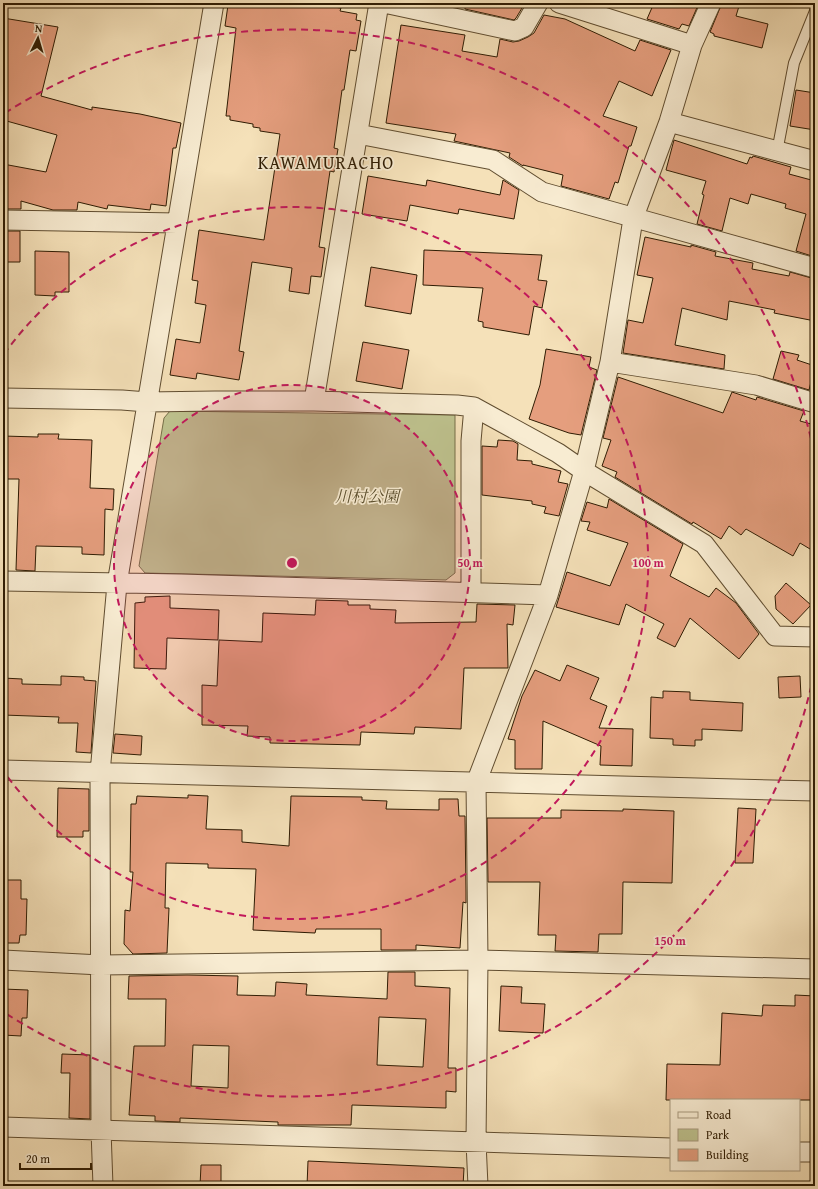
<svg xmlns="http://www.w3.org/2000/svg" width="818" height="1189" font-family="'Gentium Book Plus','Noto Serif JP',serif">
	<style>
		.green { fill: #bec28e; stroke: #766f48 }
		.building { fill: #e59e7e; stroke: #2f1c03; fill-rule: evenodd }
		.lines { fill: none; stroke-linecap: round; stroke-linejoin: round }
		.service-casing { stroke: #604d30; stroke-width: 12 }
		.minor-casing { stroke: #604d30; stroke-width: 21 }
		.service { stroke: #f8ecd2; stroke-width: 10 }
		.minor { stroke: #f8ecd2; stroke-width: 19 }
		.ring { fill: none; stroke: #c2185b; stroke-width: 2; stroke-dasharray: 7 5 }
		.labels { text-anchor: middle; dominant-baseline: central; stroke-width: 3.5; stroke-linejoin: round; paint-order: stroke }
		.park-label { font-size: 16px; font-style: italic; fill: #5a4e2d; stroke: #f8ecd2 }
		.quarter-label { font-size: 18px; letter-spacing: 1px; fill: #2f1c03; stroke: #f8ecd2 }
		.centre { fill: #c2185b; stroke: #f8ecd2; stroke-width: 2 }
		.ring-label { font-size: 12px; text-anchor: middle; font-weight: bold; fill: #c2185b; stroke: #f8ecd2; stroke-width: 3.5; stroke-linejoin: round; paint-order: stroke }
	</style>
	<rect width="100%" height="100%" fill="#f5e1b9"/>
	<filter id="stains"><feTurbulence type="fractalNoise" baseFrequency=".005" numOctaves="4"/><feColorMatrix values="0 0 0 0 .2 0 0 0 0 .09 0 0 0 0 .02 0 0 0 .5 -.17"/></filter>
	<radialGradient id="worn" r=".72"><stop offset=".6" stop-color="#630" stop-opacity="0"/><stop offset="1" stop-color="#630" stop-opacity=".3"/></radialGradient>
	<path class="green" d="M170,411L455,415V573L446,580L145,573L139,566L164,418Z"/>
	<path class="building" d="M233,3H290L318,7V5L341,8L340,11L357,14L356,20L361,21L356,51L350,50L344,90H342L334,148L338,149L334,172L330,171L319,247L325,248L321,277L311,276L309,294L289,291L292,268L252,262L239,351L244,352L239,380L197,373L196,379L170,375L176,339L200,343L206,305L195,303L198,281L192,280L199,230L264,240L280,134L260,131V128L253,127V124L230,120V116H226L236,28L225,26L228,5H233Z
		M465,3H523L522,8L516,18L514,20L465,9Z
		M654,3H699L689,26L682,24L679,29L647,19Z
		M722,3H740L736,16L768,24L762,48L714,36V34L710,32Z
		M544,15L565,19L635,51L640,40L671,50L652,96L619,81L603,116L637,127L631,146H629L618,183L615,182L609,199L561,186L563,175L523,165V166L509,157L510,153L454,141L456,134L386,123L401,25L465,35L462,51L497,57L500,39L513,42L519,41L528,37L534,33Z
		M3,18L58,27L41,96L92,110V107L140,114L181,123L176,148H173L166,206L151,204L150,210L108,205L107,209L78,202L77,210H53L21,201V209H3V164L46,172L57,135L3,120Z
		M796,90L815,93V130L790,126Z
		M674,140L747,164L750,157L752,158L753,156L791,167L789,174L815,181V257L796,251L806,214L785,208L786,204L751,194L748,204L730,198L722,231L697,224L704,195L702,194L706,181L666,170Z
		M368,176L426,186L427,180L500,195L503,180L519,190L514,219L459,209L458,214L410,205L407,221L362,214Z
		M3,231H20V262H3Z
		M645,237L691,247V245L716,252L715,256L753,263L752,269L789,276L790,272L815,279V321L774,313L775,310L729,301L727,320L682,308L675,345L725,355L724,369L623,353L628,320L643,323L653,278L637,275Z
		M424,250L542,255L538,280L547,281L542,308L534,306L529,335L483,327V322L478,321L483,288L423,285Z
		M35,251L69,252V292H55V296L35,295Z
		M371,267L417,275L411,314L365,306Z
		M363,342L409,350L402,389L356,381Z
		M546,349L591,357L589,367L597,370L581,435L569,433L529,419L540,385Z
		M781,351L799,355L797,360L815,366L809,390L773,379Z
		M618,377L723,413L732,392L756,400L757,397L804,411L800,421L815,425V552L800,543L793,556L746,529L741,535L729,526L721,539L693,522L692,524L615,477L617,472L602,466L611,440L603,438Z
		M38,434H59L58,439L92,440L90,488L114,489L113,510L105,509L104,555L82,554V547L36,546L35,571L16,570L19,479H3V436L38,437Z
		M498,440L513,441L518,444L517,460L532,461V464L561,471L558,482L568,484L559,516L544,513L546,507L532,504V501L482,495V446L497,447Z
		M609,499L683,544L670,576L709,597L716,588L736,603L759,634L739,659L690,618L675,647L657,638L664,624L626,604L619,625L556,607L567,572L610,586L628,543L587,530L590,522L581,521L587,502L607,508Z
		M786,583L811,605L793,624L776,609L775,596Z
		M170,596V608L219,610L218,640L167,638L166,669L134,668L135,603L145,602V597Z
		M316,600L348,601V605H370V609L396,610L395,623L476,622L477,604L515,605L513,625L507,624L508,668H464L461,729L415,727L414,734L361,732L360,745L270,743V737L247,736L248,726L202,725V685L217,686L219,640L262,642L263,613L315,615Z
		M567,665L599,678L590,699L607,706L599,728L633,729L632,766L600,765L601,746L543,721L542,769H515V740L508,739L522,696L535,670L560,681Z
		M61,676L84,677V680L96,681L91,753L76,752L78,723H58L59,717L3,715V678L22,679V684L61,685Z
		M800,676L801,697L779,698L778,677Z
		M663,691L690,692V700L743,703L742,731L702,729V740H695V746L673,745V739L650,738L651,697L663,698Z
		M115,734L142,736L141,755L113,753Z
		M58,788L89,789V831H83V837H57Z
		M188,795L208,796L206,829L242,830V842L289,846L291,796L362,797V800L387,801L386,809L439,810V799H458L459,816H465L466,892V903L463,902L460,948L416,945V950H381V929H316L315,933L253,930L256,869L208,868V864L166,863L165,908H169L167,953L133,954L124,944L125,910L130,911L133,872H130L131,804H136L137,796L188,798Z
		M738,808L756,809L753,863H735Z
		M623,809L674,811L672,883L623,882L622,934H599L598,952L555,951L556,935H538L540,882H488L487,818H561V810L623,811Z
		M3,880H21V899H27L26,935H20L19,943H3Z
		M388,972H415V986L450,988L448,1068H456V1092L446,1091V1108L352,1105L351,1125H278V1122L180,1118V1122L155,1121V1116L129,1115L134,1046H165L166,999H128L129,976L187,975L238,976L237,995L275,996L276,982L307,984L306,995L387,999ZM379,1017L426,1019L423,1067L377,1065ZM193,1045L229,1046L228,1088L191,1086Z
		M501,986L522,987L521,1003L545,1004L543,1033L499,1031Z
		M3,989L28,990L27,1018H22L21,1036L3,1035Z
		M795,995L815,996V1100H666L667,1064L720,1065L722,1013L762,1016L763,1005L795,1006Z
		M62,1054L90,1055V1119L69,1118L70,1073H61Z
		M308,1161L464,1168L463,1186H307Z
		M201,1165H221V1186H200Z"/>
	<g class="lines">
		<defs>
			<path id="service" d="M777,152L794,63L815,11"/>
			<path id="minor" d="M384,3L515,31L524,27L538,3
				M559,3L692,45
				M669,122L815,161
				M358,134L493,160L542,192L815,268
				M3,220L177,223
				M610,362L756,385L815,403
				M3,398L122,400L147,402L215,401H314L457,405L474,407L558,453L584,471L704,544L775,636L815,637
				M314,401L379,3
				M3,581L181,584L548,595
				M471,591V441L474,407
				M3,770L815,791
				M3,960L101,965L478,960L815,969
				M3,1127L671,1148
				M799,1152H815
				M103,1186L101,1130L100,773L117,584L214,3
				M478,1186L476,1142L478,960L476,783L548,595L584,471L610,362L633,219L669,122L692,45L711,3"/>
		</defs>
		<use href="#service" class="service-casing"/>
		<use href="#minor" class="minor-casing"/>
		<use href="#service" class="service"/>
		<use href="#minor" class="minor"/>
	</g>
	<circle cx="292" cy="563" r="178" fill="#c2185b" fill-opacity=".12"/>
	<g class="ring">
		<circle cx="292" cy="563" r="178"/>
		<path d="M4 354A356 356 0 1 1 4 772"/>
		<path d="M814 674A534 534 0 0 1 5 1013M5 113A534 534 0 0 1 814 452"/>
	</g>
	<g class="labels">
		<g class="park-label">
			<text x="367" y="496">川村公園</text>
		</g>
		<g class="quarter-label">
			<text x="326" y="162">KAWAMURACHO</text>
		</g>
	</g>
	<circle cx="292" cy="563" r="6" class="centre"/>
	<g class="ring-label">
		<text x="470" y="567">50 m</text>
		<text x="648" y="567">100 m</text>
		<text x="670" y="945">150 m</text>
	</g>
	<rect width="818" height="1189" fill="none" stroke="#f5e1b9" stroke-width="16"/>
	<rect x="4" y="4" width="810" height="1181" fill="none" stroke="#2f1c03" stroke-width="2"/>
	<rect x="8" y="8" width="802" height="1173" fill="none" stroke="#2f1c03"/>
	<rect x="670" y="1099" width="130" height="72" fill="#f8ecd2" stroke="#a8997f"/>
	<rect x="678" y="1112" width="20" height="6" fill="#f8ecd2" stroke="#a8997f"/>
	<text x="706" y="1119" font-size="12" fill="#2f1c03">Road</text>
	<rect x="678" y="1129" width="20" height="12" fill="#bec28e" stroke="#a8997f"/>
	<text x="706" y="1139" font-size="12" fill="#2f1c03">Park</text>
	<rect x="678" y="1149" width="20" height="12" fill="#e59e7e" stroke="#a8997f"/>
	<text x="706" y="1159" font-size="12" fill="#2f1c03">Building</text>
	<g transform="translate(38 38) rotate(5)" stroke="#f8ecd2" stroke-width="3" paint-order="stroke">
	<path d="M0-3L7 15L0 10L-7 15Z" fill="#2f1c03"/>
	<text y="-6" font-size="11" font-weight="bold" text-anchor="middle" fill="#2f1c03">N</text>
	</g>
	<path d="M20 1163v6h71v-6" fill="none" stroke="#2f1c03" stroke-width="2"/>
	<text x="26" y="1163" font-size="12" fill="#2f1c03" stroke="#f8ecd2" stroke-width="3" paint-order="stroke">20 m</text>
	<rect width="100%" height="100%" filter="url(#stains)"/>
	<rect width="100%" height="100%" fill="url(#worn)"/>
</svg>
